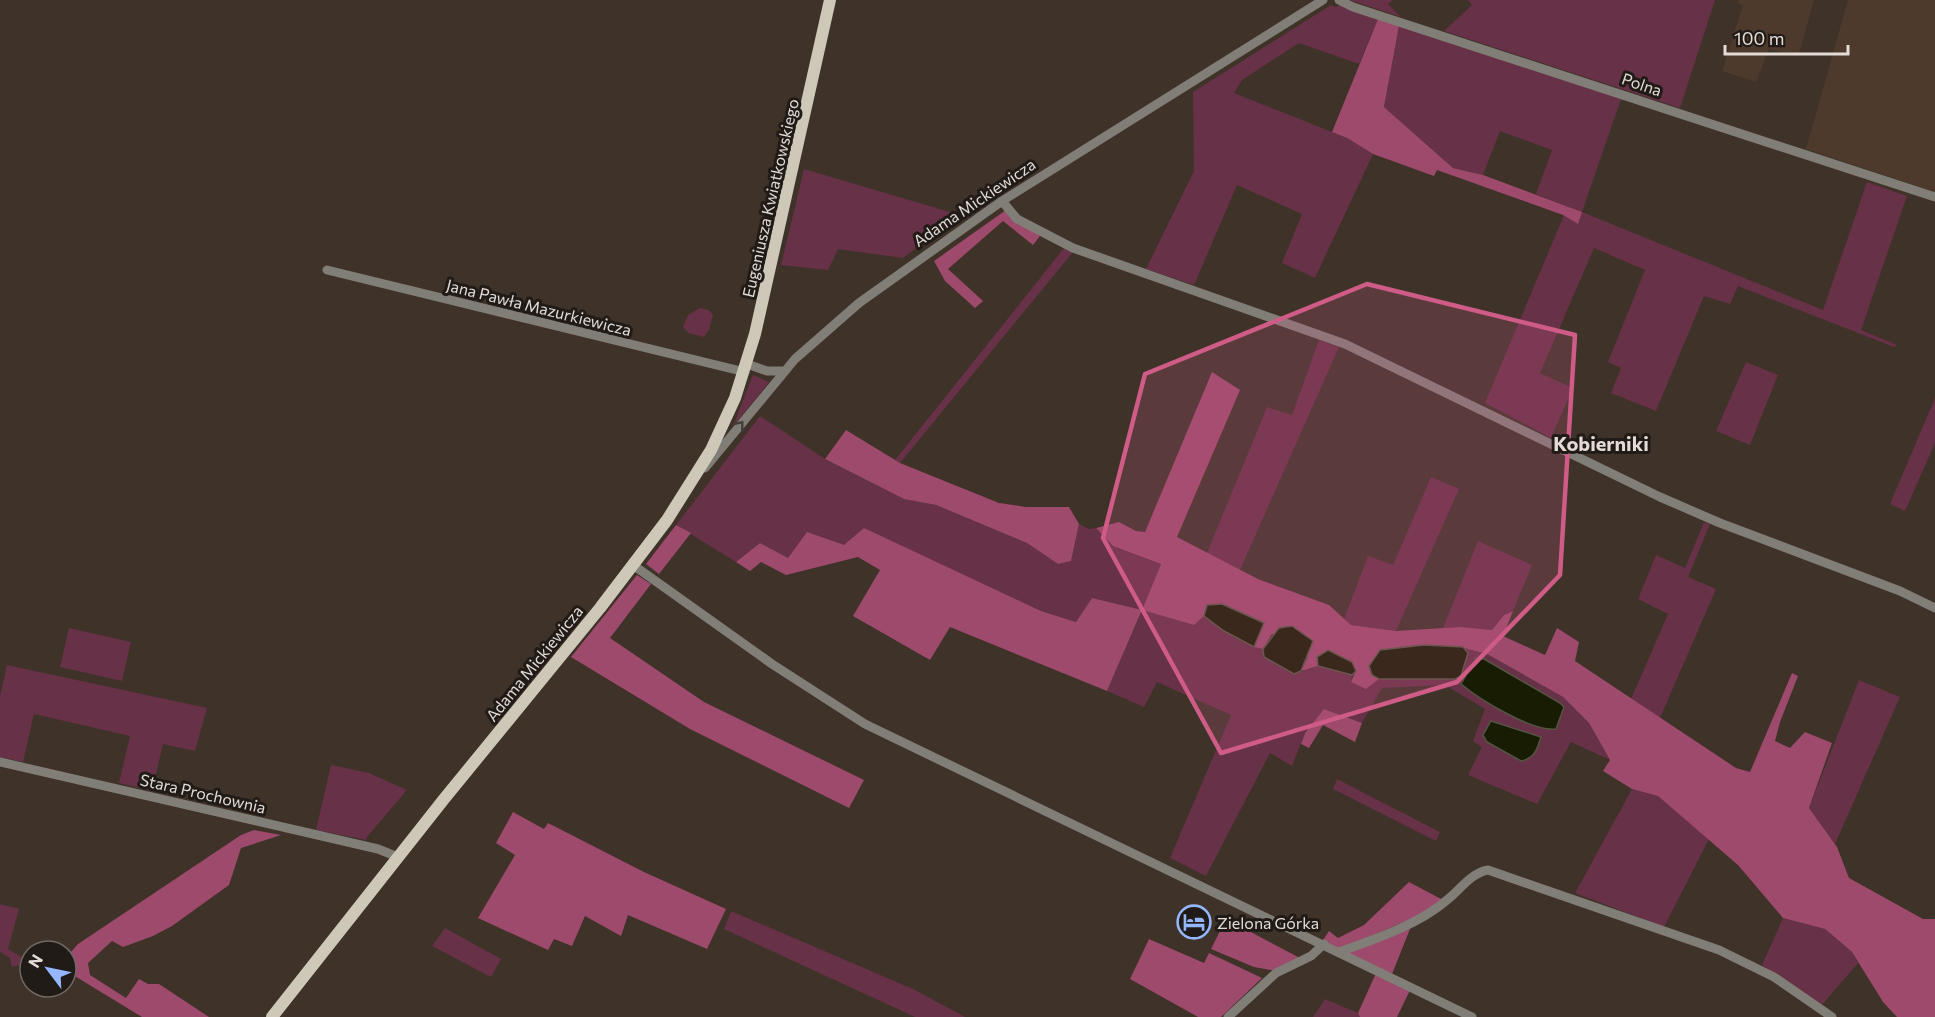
<svg xmlns="http://www.w3.org/2000/svg" width="1935" height="1017" font-family="Commissioner,sans-serif">
	<style>
		.built { fill: #4d3a2d }
		.green { fill: #673147 }
		.forest { fill: #9d4a6c }
		.water { fill: #171c02; stroke: #545542; stroke-width: 1.5 }
		.lines { fill: none; stroke-linecap: round; stroke-linejoin: round }
		.minor { stroke: #817e77; stroke-width: 9 }
		.major { stroke: #cec8b9; stroke-width: 12 }
		.oneway { stroke: #433e39 }
		.marked { fill: #ce5c86; fill-opacity: 0.2; stroke: #ce5c86; stroke-width: 4.5; stroke-linejoin: round }
		.labels { text-anchor: middle; dominant-baseline: central; stroke-width: 6; stroke-linejoin: round; paint-order: stroke }
		.street-label { font-size: 16px; fill: #e4dbd6; stroke: #211b17 }
		.poi-label { font-size: 16px; fill: #e4dbd6; stroke: #211b17; text-anchor: start }
		.quarter-label { font-size: 20px; font-weight: bold; fill: #e4dbd6; stroke: #211b17 }
	</style>
	<rect width="100%" height="100%" fill="#3f3229"/>
	<path class="built" d="M1739,0H1814L1798,57L1769,49L1756,82L1722,71L1743,5L1738,4Z
		M1848,0H1935V192L1806,149Z"/>
	<path class="green" d="M1350,0H1393L1388,4L1401,17Z
		M1468,0H1715L1680,108L1444,31L1472,5Z
		M1341,4L1378,19L1359,64L1299,43L1242,80L1234,93L1347,138L1373,154L1315,278L1282,263L1302,214L1237,185L1194,285L1146,269L1194,171L1193,92L1331,5L1336,7Z
		M1399,26L1621,99L1582,212L1823,310L1867,182L1907,196L1861,330L1897,345L1894,347L1738,286L1730,304L1704,296L1656,411L1611,393L1621,368L1608,362L1645,270L1594,248L1540,373L1573,388L1551,438L1485,403L1564,215L1578,224L1581,212L1536,194L1552,150L1500,131L1483,175L1453,168L1384,107Z
		M804,169L960,215L903,258L838,249L828,270L781,265Z
		M1064,248L1073,252L900,463L895,460Z
		M700,308L709,310L713,315L709,330L704,337L689,333L683,327L688,315Z
		M1319,340L1339,347L1240,570L1207,553L1267,407L1292,415Z
		M1746,362L1778,375L1750,445L1716,431Z
		M753,375L769,382L735,424H734Z
		M1935,398V443L1905,511L1890,504Z
		M760,416L825,459L904,499L936,505L1027,543L1058,564L1071,560L1079,524L1089,529L1096,528L1113,546L1161,564L1142,610L1194,625L1204,616C1221,629 1241,645 1263,649L1264,657L1294,674L1318,666L1352,675L1351,682L1379,678L1456,646L1487,654L1563,697L1589,723L1610,760L1571,742L1537,804L1468,775L1482,747L1473,741L1485,709L1445,685L1382,688L1362,723L1324,709L1305,733L1292,766L1270,753L1206,876L1170,858L1231,715L1157,682L1144,707L1107,691L1142,611L1092,598L1076,622L1041,611L977,582L844,545L788,558L760,543L736,562L676,525Z
		M1431,477L1459,489L1396,631L1351,625L1344,619L1368,556L1393,565Z
		M1704,522L1710,524L1688,577L1716,589L1660,718L1631,699L1668,614L1638,599L1656,555L1685,568Z
		M1478,541L1532,565L1513,611L1504,615L1492,630L1443,628Z
		M69,628L131,642L122,681L60,667Z
		M7,665L207,708L195,751L163,744L152,791L119,783L130,736L34,714L23,762L0,757V696Z
		M1859,680L1900,697L1835,844L1809,808Z
		M331,765L369,773L407,790L366,838L367,840L316,830Z
		M1337,779L1440,832L1436,841L1333,789Z
		M1632,789L1658,796L1709,839L1664,927L1575,893Z
		M0,904L19,909L8,949L30,962L12,967L10,958L0,952Z
		M731,911L913,989L965,1017H915L724,929Z
		M1783,918L1825,929L1852,952L1858,963L1821,1006L1762,965Z
		M445,928L501,959L491,977L432,946Z
		M1325,999L1358,1013L1360,1017H1313Z"/>
	<path class="forest" d="M1378,19L1399,26L1384,107L1453,168L1483,175L1582,212L1578,224L1563,215L1437,170L1434,176L1373,154L1347,138L1332,132Z
		M1006,210L1040,236L1033,245L1003,221L948,269L983,301L975,308L945,281L934,261Z
		M1212,372L1240,390L1177,537L1258,579L1329,605L1351,625L1396,631L1460,627L1492,630L1504,615L1513,611L1503,636L1545,655L1557,628L1579,642L1575,661L1736,768L1750,772L1792,673L1798,676L1780,722L1775,741L1790,748L1805,732L1832,743L1809,808L1837,847L1849,878L1923,919H1935V1017H1897L1883,1002L1852,952L1825,929L1783,918L1738,865L1658,796L1632,789L1603,771L1610,760L1589,723L1563,697L1487,654L1456,646L1372,675L1379,679L1366,689L1351,682L1356,671L1317,657L1318,666L1301,671L1308,657L1272,634L1263,649L1254,647L1260,633L1207,605L1204,616L1194,625L1142,610L1107,691L950,627L930,660L853,616L880,570L858,557L786,575L761,562L750,571L736,562L760,543L788,558L807,532L844,545L864,528L1041,611L1076,622L1092,598L1142,610L1161,564L1113,546L1096,528L1119,522L1136,531L1145,532Z
		M846,430L900,463L999,503L1026,507H1069L1079,524L1071,561L1058,564L1027,543L936,505L904,499L825,459Z
		M676,525L691,533L659,574L646,564Z
		M637,575L651,584L610,638L704,702L864,780L849,808L690,729L571,657Z
		M1324,709L1362,723L1355,742L1323,725L1309,748L1301,744L1305,733Z
		M513,812L544,829L548,823L644,872L726,909L707,949L628,915L621,936L585,916L572,946L554,939L548,950L478,918L515,855L496,843Z
		M254,830L281,835L241,848L229,885L172,926L153,936L123,947L112,941L88,963L90,975L126,998L139,979L148,984H159L209,1017H142L73,975L66,968L71,952L78,944L241,835Z
		M1409,882L1443,900L1426,913L1339,949L1323,940L1329,931L1338,938L1364,925Z
		M1226,919L1300,958L1277,971L1254,967L1211,949Z
		M1412,924L1392,974L1413,984L1397,1017H1360L1358,1013L1376,973L1347,952Z
		M1149,939L1204,963L1209,953L1262,978L1221,1017H1198L1130,979Z"/>
	<path class="water" d="M1222,604L1264,623L1254,647L1224,631L1204,616L1207,605Z
		M1292,626L1313,641L1301,671L1294,674L1264,657L1263,649L1279,628Z
		M1424,645L1463,647L1468,653L1461,676L1455,679H1379L1372,675L1369,666L1380,650Z
		M1328,650L1352,662L1356,671L1352,675L1318,666L1317,657Z
		M1476,658L1484,659L1560,703L1564,707L1556,729C1532,732 1479,699 1461,684Z
		M1491,721L1541,737C1537,749 1535,758 1521,761L1487,742L1483,735Z"/>
	<g class="lines">
		<path class="minor" d="M1339,0L1353,7L1935,197
			M1002,201L1017,219L1073,248L1345,344L1660,497L1720,523L1900,591L1935,608
			M327,270L745,372
			M747,364L767,371H784
			M705,468L795,359L859,303L1002,201L1323,0
			M633,565L772,664L865,724L1472,1017
			M0,762L378,849L398,857
			M1339,952C1375,939 1418,925 1447,900C1460,890 1471,873 1488,870L1719,950L1774,977L1832,1017
			M1228,1017L1276,973L1311,956L1324,944"/>
		<path class="major" d="M272,1017L444,799L600,608L667,520L711,450L735,398L755,334L830,0"/>
	</g>
	<defs><path id="oneway-chevron" d="M-2-3.5L2.5 0L-2 3.5" fill="none" stroke-width="1.6" stroke-linecap="round" stroke-linejoin="round" transform="scale(1.5)"/></defs>
	<use class="oneway" href="#oneway-chevron" transform="translate(740 425) rotate(-52)"/>
	<path class="marked" d="M1367,284L1575,335L1560,575L1457,682L1221,753L1103,538L1145,374Z"/>
	<defs>
		<symbol id="hotel-ring" viewBox="-11 -11 22 22"><circle r="9.5" fill="#211b17" stroke="#94b7fd" stroke-width="1.5"/><path d="M-6-4.5h1.5V1H6V5H4.5V3h-9V5H-6ZM-4 0a1.8 1.8 0 1 1 3.6 0ZM.5 0V-2.5h3Q6-2.5 6 0Z" fill="#94b7fd"/></symbol>
	</defs>
	<g fill-rule="evenodd">
		<use href="#hotel-ring" x="1175" y="903" width="38" height="38"/>
	</g>
	<g class="labels">
		<g class="street-label">
			<text transform="translate(1642 84) rotate(19)">Polna</text>
			<text transform="translate(770 198) rotate(-77)">Eugeniusza Kwiatkowskiego</text>
			<text transform="translate(974 202) rotate(-34)">Adama Mickiewicza</text>
			<text transform="translate(539 307) rotate(14)">Jana Pawła Mazurkiewicza</text>
			<text transform="translate(534 663) rotate(-51)">Adama Mickiewicza</text>
			<text transform="translate(203 793) rotate(13)">Stara Prochownia</text>
		</g>
		<g class="poi-label">
			<text x="1217" y="922">Zielona Górka</text>
		</g>
		<g class="quarter-label">
			<text x="1601" y="443">Kobierniki</text>
		</g>
	</g>
	<g transform="translate(48 969) rotate(302)"><circle r="28" fill="#211b17" stroke="#6f6863" stroke-width="1.5"/>
	<path d="M0-4.5L10 22L0 15L-10 22Z" fill="#94b7fd"/>
	<text y="-9" font-size="16" font-weight="bold" text-anchor="middle" fill="#e4dbd6">N</text>
	</g>
	<path d="M1725 45v9h123v-9" fill="none" stroke="#e4dbd6" stroke-width="3"/>
	<text x="1734" y="45" font-size="18" fill="#e4dbd6" stroke="#211b17" stroke-width="4.5" paint-order="stroke">100 m</text>
</svg>
